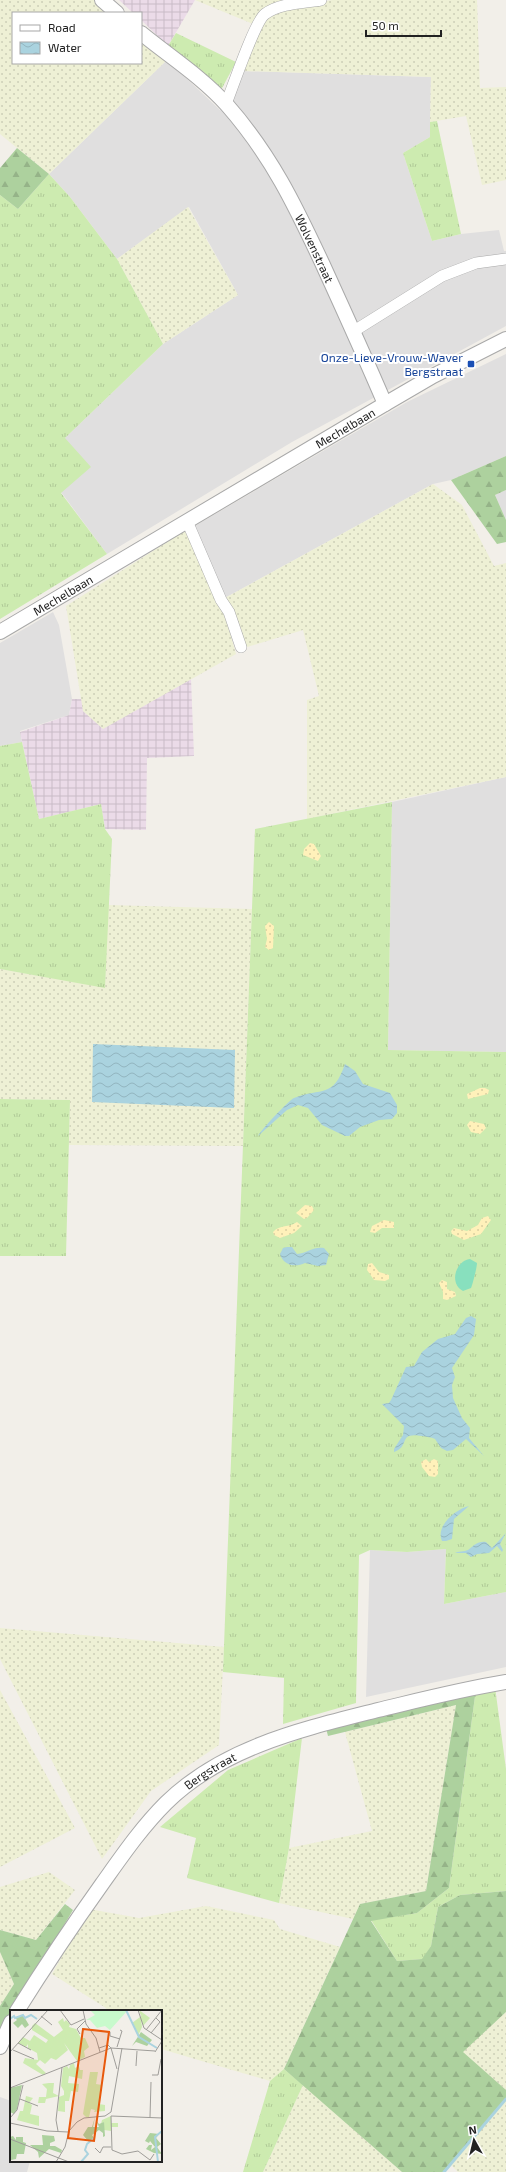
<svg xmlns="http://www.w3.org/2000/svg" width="506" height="2172" font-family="'Exo 2',sans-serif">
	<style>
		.residential { fill: #e0dfdf }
		.industrial { fill: url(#industrial-grid) }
		.farmland { fill: url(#farmland-dots) }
		.grass { fill: url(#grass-tufts) }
		.forest { fill: url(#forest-firs) }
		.sand { fill: url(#sand-dots) }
		.pitch { fill: #88e0be }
		.water { fill: url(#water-waves) }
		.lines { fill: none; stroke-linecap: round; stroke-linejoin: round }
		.stream { stroke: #aad3df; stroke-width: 3 }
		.minor-casing { stroke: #a9a9a9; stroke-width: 12 }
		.tertiary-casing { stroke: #a9a9a9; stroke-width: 16 }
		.minor { stroke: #fff; stroke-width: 11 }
		.tertiary { stroke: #fff; stroke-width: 14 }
		.transit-dot { fill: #1a4fb4; stroke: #fff; stroke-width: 1.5 }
		.labels { text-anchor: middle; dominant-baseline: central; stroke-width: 4; stroke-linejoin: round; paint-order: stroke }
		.street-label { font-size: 12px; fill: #222; stroke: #fff }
		.transit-label { font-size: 12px; fill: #164399; stroke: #fff; text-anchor: end }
		.inset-river { fill: none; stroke: #aad3df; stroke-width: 2 }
		.inset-road { fill: none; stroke: #9f9d99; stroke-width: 1 }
		.view { fill: #e8590c; fill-opacity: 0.15; stroke: #e8590c; stroke-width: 2 }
		.inset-edge { fill: none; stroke: #222; stroke-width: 2 }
	</style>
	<defs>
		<pattern id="industrial-grid" width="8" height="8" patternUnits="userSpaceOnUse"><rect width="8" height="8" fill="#ebdbe8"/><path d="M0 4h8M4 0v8" fill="none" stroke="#c9bcc7"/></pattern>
		<pattern id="farmland-dots" width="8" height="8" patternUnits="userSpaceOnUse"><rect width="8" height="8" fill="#eef0d5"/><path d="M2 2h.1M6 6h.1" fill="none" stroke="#ccceb7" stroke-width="1.8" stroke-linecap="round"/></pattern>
		<pattern id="grass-tufts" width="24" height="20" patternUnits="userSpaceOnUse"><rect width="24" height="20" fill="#cdebb0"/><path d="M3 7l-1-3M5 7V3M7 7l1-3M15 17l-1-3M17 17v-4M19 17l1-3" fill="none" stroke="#b0c997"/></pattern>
		<pattern id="forest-firs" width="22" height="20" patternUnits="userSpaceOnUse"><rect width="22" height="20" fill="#add19e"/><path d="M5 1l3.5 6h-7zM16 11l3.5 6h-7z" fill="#95b388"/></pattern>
		<pattern id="sand-dots" width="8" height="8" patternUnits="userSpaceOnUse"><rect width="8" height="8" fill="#fff1ba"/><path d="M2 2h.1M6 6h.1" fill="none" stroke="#dacea0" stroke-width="1.8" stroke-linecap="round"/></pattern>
		<pattern id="water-waves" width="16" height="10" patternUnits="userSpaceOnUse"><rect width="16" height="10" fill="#aad3df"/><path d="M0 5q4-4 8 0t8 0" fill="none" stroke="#92b5bf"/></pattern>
	</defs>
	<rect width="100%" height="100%" fill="#f2efe9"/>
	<path class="residential" d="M167,60L220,110L243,71L431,77L430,137L403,153L432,241L461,234L499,230L504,251H506V326L292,442L107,554L61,492L65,438L163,344L238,295L189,207L117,259L70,197L49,174Z
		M506,354V456L451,480L433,484L223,599L193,527L407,402Z
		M506,490V520L495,495Z
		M53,612L59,625L72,699L69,715L20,731L22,742L0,746V643Z
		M506,777V1052L388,1050L392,802Z
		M446,1549L444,1604L506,1592V1667L366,1697L370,1550L407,1552Z
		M0,2097L11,2101V2161H30L27,2172H0Z"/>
	<path class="industrial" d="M119,0H195L168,46L141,20V13H133Z
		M191,679L194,756L147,758L146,830L105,829L101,804L39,819L20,732L69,715L72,699H82L83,711L103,728Z"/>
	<path class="farmland" d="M0,0H97L112,13H13V63H141V38L167,60L49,174L0,134Z
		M195,0H298L253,24Z
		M332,0H477L480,88L506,87V180L482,185L466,116L430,122L431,77L243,71L260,24L275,10Z
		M188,207L238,295L163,344L117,259Z
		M433,484L462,505L494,566L506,563V777L307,819V700L319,696L303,630L244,648L223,599Z
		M186,530L225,615L236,654L103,729L83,711L66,606Z
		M108,905L252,909L243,1146L69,1145L70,1100L0,1099V969L105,987Z
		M0,1628L224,1647L219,1745L151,1791L102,1859L0,1659Z
		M0,1690L75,1828L0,1867Z
		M456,1705L426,1891L360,1904L353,1919L279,1903L289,1848L372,1831L345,1732Z
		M49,1872L75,1890L36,1940L0,1930V1887Z
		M206,1906L274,1920L280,1929L340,1947L284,2069L270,2081L161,2049V2011H105L106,2008L52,1974L89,1909L139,1918Z
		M0,1952L14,1984L0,2006Z
		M506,2012V2090L462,2052Z
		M303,2085L402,2172H263Z
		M506,2099V2172H458L451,2165Z"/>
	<path class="grass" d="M176,33L236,62L221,90L168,46Z
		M437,121L461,234L432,241L403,153L430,137V122Z
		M49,174L70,197L117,259L163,344L65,438L91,467L61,493L107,554L0,619V195L18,209Z
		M22,742L39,819L101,804L105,829L112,839L105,988L0,969V746Z
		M392,802L388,1050L506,1052V1592L444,1604L446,1549L407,1552L370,1550L359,1555L356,1703L283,1724L284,1678L223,1672L255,829Z
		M0,1099L70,1100L66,1256H0Z
		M495,1687L506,1769V1891L460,1895L438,1907L431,1946L423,1959L397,1961L371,1920L417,1913L449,1888L476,1689Z
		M302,1738L289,1848L279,1903L187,1878L196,1838L160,1827L228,1770Z
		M284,2069L303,2085L263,2172H243L270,2081Z"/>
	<path class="forest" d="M17,148L49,174L18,209L0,195V168Z
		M506,456V490L495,495L506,520V542L497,544L451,480Z
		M476,1689L449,1888L417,1913L371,1921L397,1961L422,1959L431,1946L438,1907L460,1895L506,1891V2012L463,2052L506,2090V2099L444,2172H402L284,2069L360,1904L426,1891L456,1705L328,1736L325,1724Z
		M65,1904L73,1910L13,2011H11V2014L0,2033V2006L14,1984L0,1952V1930L36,1940Z"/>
	<path class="sand" d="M310,843L314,844L321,856L318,861L303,855L304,849Z
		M269,922L274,926L273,948L269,950L265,947L267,939L265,926Z
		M480,1088H485L489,1090L488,1094L468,1099L467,1094Z
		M470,1121L484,1124L486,1128L480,1134L471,1132L467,1125Z
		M305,1205L312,1206L314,1210L307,1218L304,1219L296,1213Z
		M488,1216L491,1220L481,1234L464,1240L452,1234L451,1231L454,1228L467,1231L478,1225L482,1218Z
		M384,1220L394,1222V1228H382L375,1233L370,1232L372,1226Z
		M297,1222L302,1226L294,1233L280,1238L274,1235L273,1232C280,1224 289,1228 297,1222Z
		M372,1263L379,1272L389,1275V1279L385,1281L374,1280L367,1270L368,1264Z
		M442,1280L447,1282V1289L455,1292L456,1296L447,1300L443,1299V1292L439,1283Z
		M426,1459L429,1462L434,1459L438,1461V1474L435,1477L429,1476L422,1467L421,1462Z"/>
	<path class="pitch" d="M470,1259L477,1263C477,1267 473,1283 471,1288L463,1291C449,1284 455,1261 470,1259Z"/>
	<path class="water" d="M93,1044L235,1050L234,1108L92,1102Z
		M345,1064L355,1071L363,1084L390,1093L397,1105V1113L392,1119L379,1120L360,1127L349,1136H345L322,1125L308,1108L298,1105L287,1110L258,1136C260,1131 290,1099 294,1098C322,1087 333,1099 345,1064Z
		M287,1247H292L297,1254C307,1253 314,1246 324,1248L329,1254L326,1265L318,1266L305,1263C295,1268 283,1265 280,1254L283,1248Z
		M471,1316L476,1319L474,1335L452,1368L455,1377L452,1385L453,1398L462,1418L470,1428L469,1438L484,1456L466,1439L453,1450L447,1451L441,1448L435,1439C431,1437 427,1437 422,1436C397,1432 411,1446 394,1452V1449L403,1435L404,1426L382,1404L389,1403L391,1400L406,1367L414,1366L422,1352L438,1339L455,1334L466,1318Z
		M469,1506L454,1519L452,1539L446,1541H442C435,1526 456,1509 469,1506Z
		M506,1533L500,1544L503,1550L502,1552L497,1546L489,1553L477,1554L471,1557L466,1553H455C458,1551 464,1552 468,1550C475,1545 477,1541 486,1542L492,1548Z"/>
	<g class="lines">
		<path class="stream" d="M444,2172L506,2099"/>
		<defs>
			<path id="minor" d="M226,104C232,89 255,21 265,14C280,3 303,3 321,0
				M354,331L442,276L476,263L506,259
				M187,521L221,600L229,612L241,647"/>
			<g id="tertiary">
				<path d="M102,0L117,13"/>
				<path id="s1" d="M141,33C169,56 202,77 227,105C271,155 295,205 323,265C344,311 365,357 385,404"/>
				<path id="s2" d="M0,632L385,404L433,376L506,339"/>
				<path id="s3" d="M17,2011C44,1968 72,1926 102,1884C122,1856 141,1828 166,1803C223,1747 303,1729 378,1710C420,1700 463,1689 506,1682"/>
				<path d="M0,2047L11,2022"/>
			</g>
		</defs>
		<use href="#minor" class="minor-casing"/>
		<use href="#tertiary" class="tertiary-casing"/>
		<use href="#minor" class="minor"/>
		<use href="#tertiary" class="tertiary"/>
	</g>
	<rect class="transit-dot" x="467" y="360" width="8" height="8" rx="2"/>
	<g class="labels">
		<g class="street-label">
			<text stroke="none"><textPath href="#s1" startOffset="281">Wolvenstraat</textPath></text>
			<text stroke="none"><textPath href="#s2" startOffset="401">Mechelbaan</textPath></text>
			<text stroke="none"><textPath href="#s2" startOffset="73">Mechelbaan</textPath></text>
			<text stroke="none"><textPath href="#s3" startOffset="311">Bergstraat</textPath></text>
		</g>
		<g class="transit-label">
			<text x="463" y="357">Onze-Lieve-Vrouw-Waver<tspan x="463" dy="14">Bergstraat</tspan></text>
		</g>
	</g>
	<g transform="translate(10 2010)">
		<rect width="152" height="152" fill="#f2efe9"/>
		<path d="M129,0L140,8L133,16L131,9L132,17L128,26L122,13L134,4L131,6ZM53,8L54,12L56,10L60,14L59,17L66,19L71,28H75L79,37L74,41L75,47L67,51L54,33L58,40L46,50L41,48L35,54L30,50L26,54L36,63L33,65L13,53L15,48L28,50L27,43L18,38V34L16,37L8,33L13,27L20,31L24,25L36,33L38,30L22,20V16L25,13L44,27L53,20L48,12ZM64,53L65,58L69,56L70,60H73L72,69L59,66L58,73L69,74L68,82L61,81L59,91H55V102L48,101L49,87L54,85V81L51,76L53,58L57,56L59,59L60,55ZM80,62H88L86,74L92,75L89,94L95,95V101L84,102L85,100L81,99L79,107H76L73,104ZM39,73H44L43,83L49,86L36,89L35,93H28L29,87H36L37,79L32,74ZM16,86L23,88L19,93L22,95L20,104L29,106V116L7,110L10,101H13ZM101,106V113H108V117H101V121L94,120V112L91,114L92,110Z" fill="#cdebb0"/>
		<path d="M13,5L19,15L15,18L12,14L8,18L3,13L7,10L5,8ZM131,22L142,30L137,36L126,32L122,36ZM12,75L7,99L4,104L0,102V78ZM85,107L83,117H89L86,110L89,114L94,112L95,126L93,127V123L89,120L82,125L84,128L79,132L73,125L78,117H82ZM140,123L149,124L146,128L151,134L147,137L152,144L144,143L136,139L139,135H142L141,140L145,137L140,131L139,133L135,131ZM32,125L44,126L45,131L40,133V136H45L52,140L51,143L39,139L29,148L28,142L20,135H33ZM3,126L6,130V127H13V132L16,133L14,144H7L6,149L1,150L0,127Z" fill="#add19e"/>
		<path d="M80,0H116L117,1L100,20L95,16L87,18L80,10H76L85,5Z" fill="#c8facc"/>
		<path class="inset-river" d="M116,0L129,27L147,38M0,9L4,6L5,8L13,5L15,8L21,5L27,9M71,152L78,144L75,140L77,134L84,128M148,152L145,127L152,121"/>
		<path class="inset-road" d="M50,0L61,15L74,9M73,0L76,14L86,28L90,42M128,0L134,18L152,30M31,6L42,15M136,20L152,0M100,22V26L110,29M141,23L150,12L146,8M70,24L67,19L75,11M8,33L21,40M107,37L112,21L110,20M89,38L98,35L101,38M101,38L107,59M3,40L24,49M0,42L38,0M145,42L152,31M126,56L127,41M142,65H148L151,49M0,78L101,38L145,41M10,89L28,96M101,106L102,140L112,144L128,141L140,150L144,144M101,106L152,108M140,107L141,72M0,108L7,100L13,75M0,113L37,121L58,122M48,121L46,110L52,57M0,129L59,152M85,138L90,143L93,137H101M46,152L55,137L59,121L67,112L74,108L95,106L101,102L112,38"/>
		<path class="view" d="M73,19L99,22L84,131L58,128Z"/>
		<rect width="152" height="152" class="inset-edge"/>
	</g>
	<rect x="12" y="12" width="130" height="52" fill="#ffffff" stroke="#a7a7a7"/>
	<rect x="20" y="25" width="20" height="6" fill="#ffffff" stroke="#a7a7a7"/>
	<text x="48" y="32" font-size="12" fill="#222222">Road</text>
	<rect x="20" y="42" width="20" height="12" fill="url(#water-waves)" stroke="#a7a7a7"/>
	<text x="48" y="52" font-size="12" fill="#222222">Water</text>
	<g transform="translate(474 2140) rotate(352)" stroke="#ffffff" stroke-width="3" paint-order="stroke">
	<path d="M0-3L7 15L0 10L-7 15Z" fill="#222222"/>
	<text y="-6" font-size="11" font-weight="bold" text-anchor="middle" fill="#222222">N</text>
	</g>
	<path d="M366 30v6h75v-6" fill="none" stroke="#222222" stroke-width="2"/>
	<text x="372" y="30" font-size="12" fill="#222222" stroke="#ffffff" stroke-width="3" paint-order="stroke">50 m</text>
</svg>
